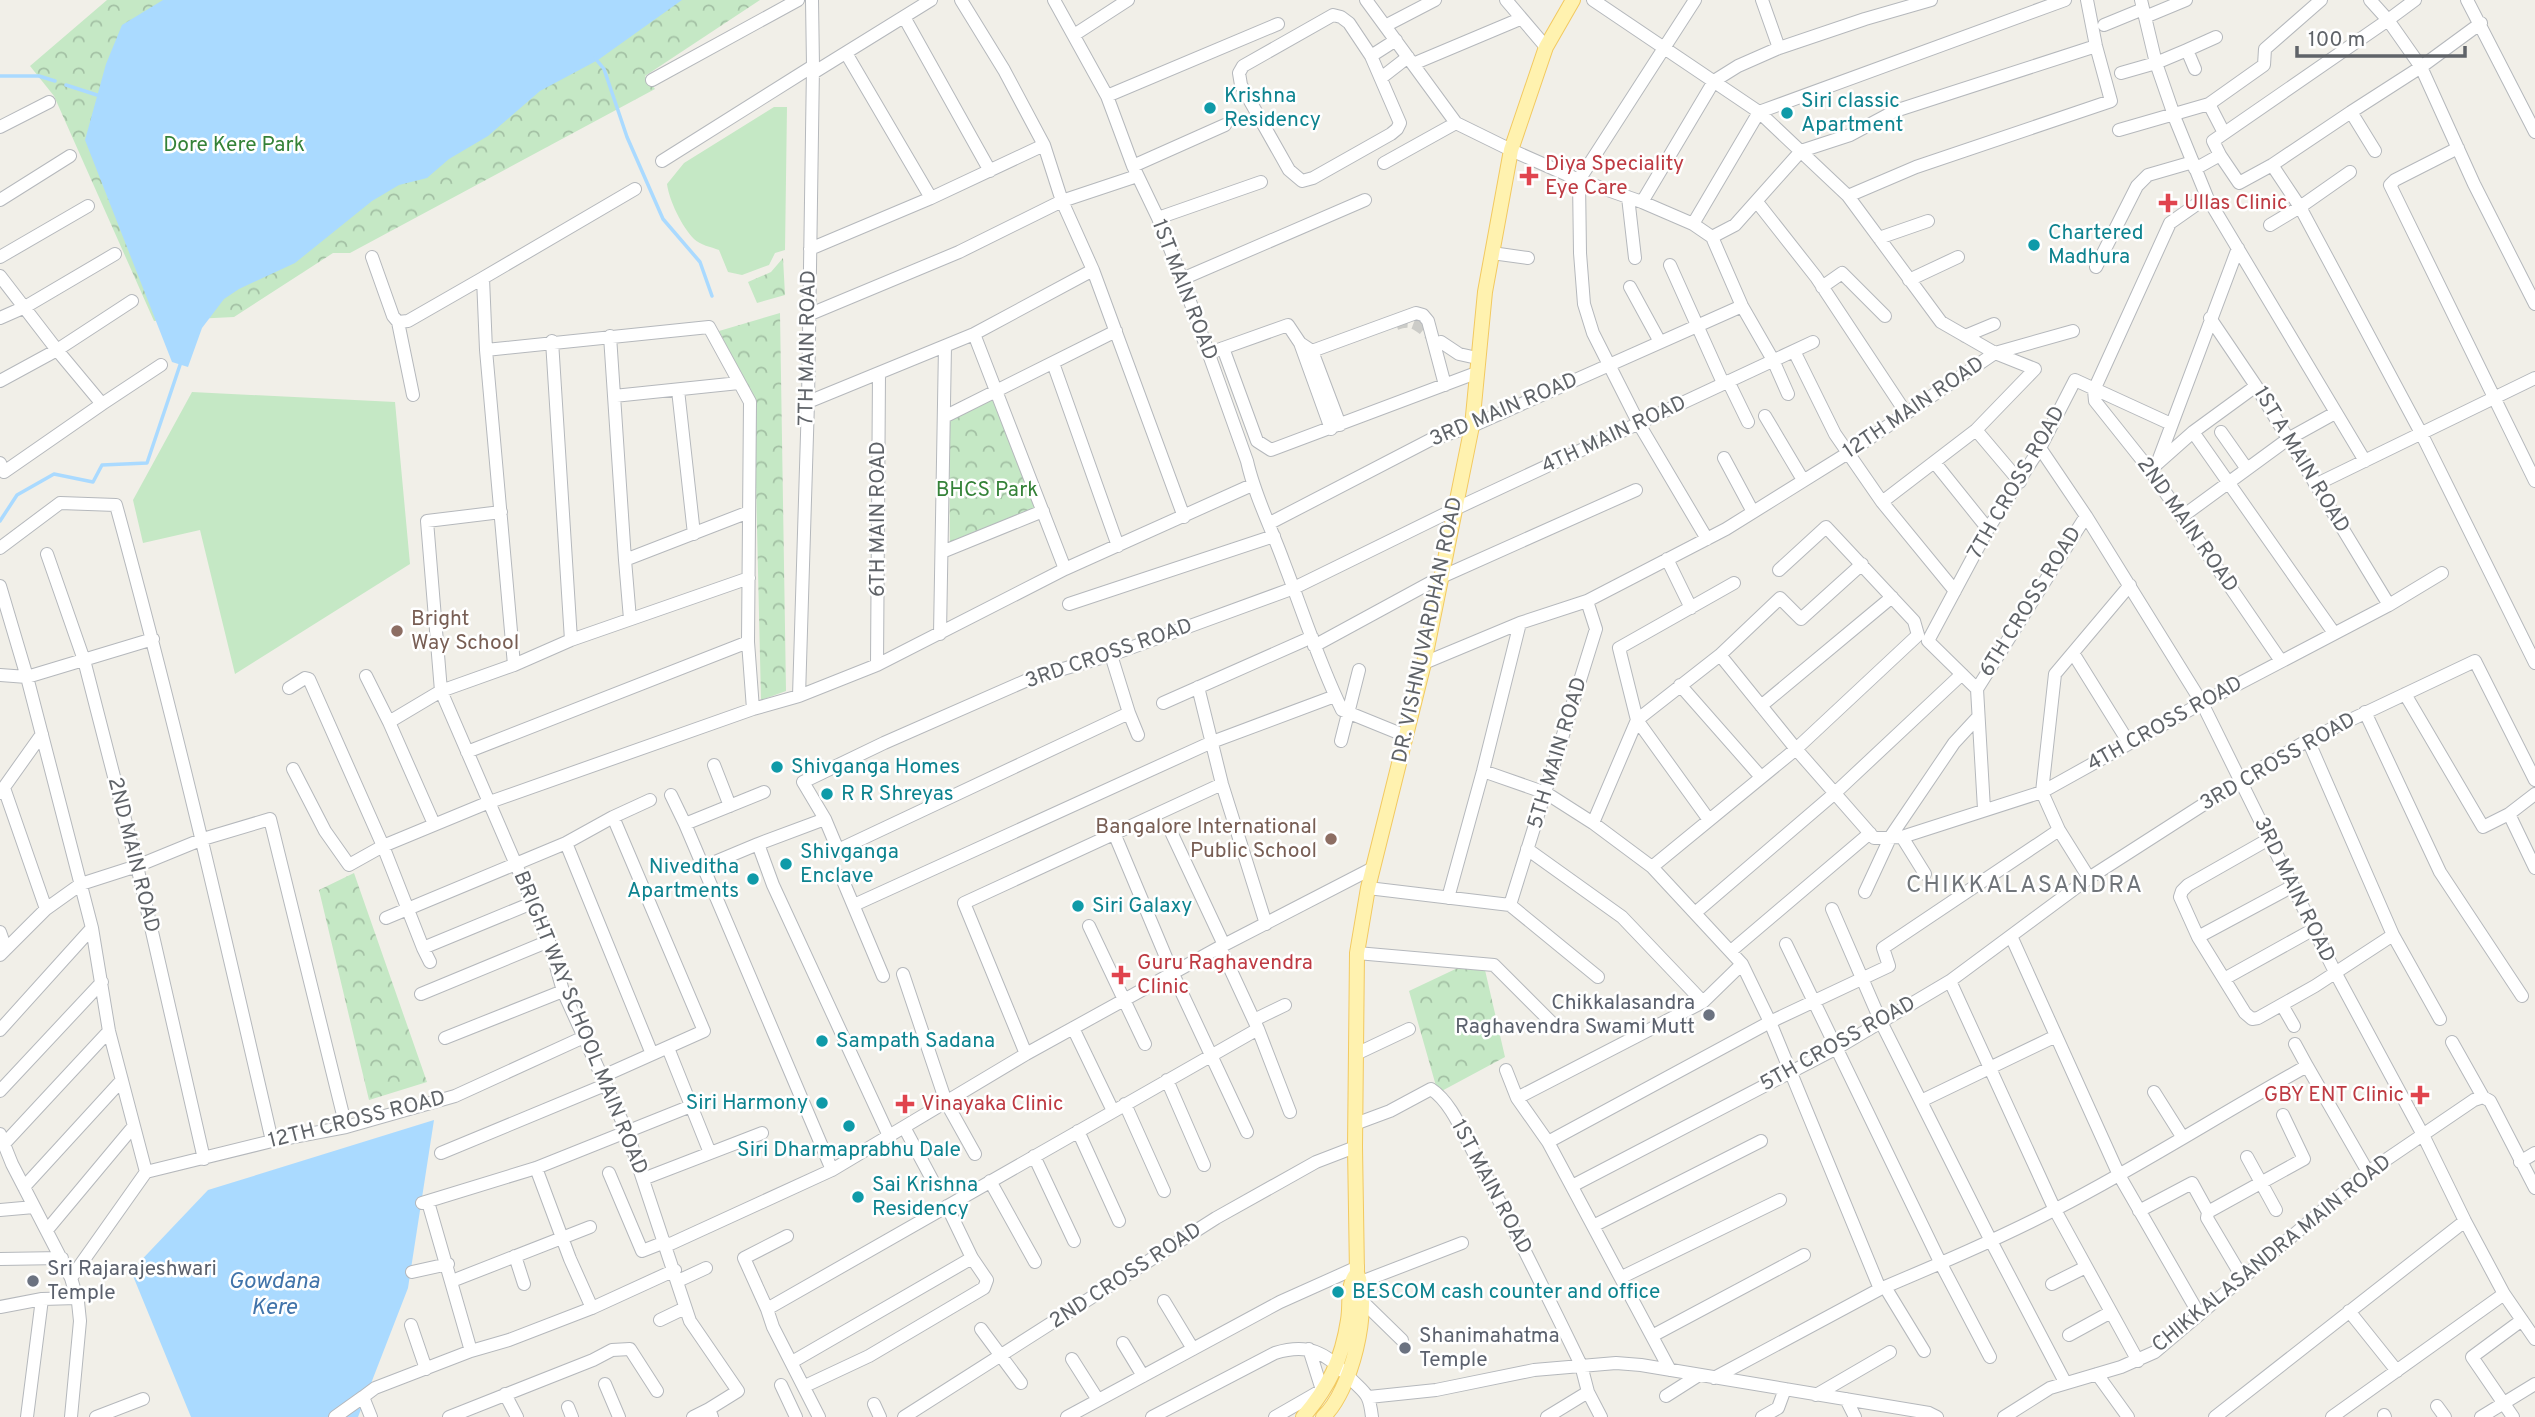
<svg xmlns="http://www.w3.org/2000/svg" width="2535" height="1417" font-family="Overpass,sans-serif">
	<style>
		.grass { fill: #c5e8c5 }
		.park { fill: url(#park-crowns) }
		.water { fill: #aadaff }
		.lines { fill: none; stroke-linecap: round; stroke-linejoin: round }
		.stream { stroke: #aadaff; stroke-width: 3.5 }
		.minor-tunnel { stroke: #ccccc8; stroke-width: 12; stroke-dasharray: 12 6; stroke-linecap: butt }
		.minor-casing { stroke: #b5b8bc; stroke-width: 14 }
		.major-casing { stroke: #f2c960; stroke-width: 16 }
		.minor { stroke: #fff; stroke-width: 12 }
		.major { stroke: #fff2af; stroke-width: 14 }
		.culture-dot { fill: #0f9aa8; stroke: #fff; stroke-width: 2.5 }
		.health-dot { fill: #e0444e; stroke: #fff; stroke-width: 2.5 }
		.education-dot { fill: #8d6e63; stroke: #fff; stroke-width: 2.5 }
		.worship-dot { fill: #6b7280; stroke: #fff; stroke-width: 2.5 }
		.labels { text-anchor: middle; dominant-baseline: central; stroke-width: 5; stroke-linejoin: round; paint-order: stroke }
		.culture-label { font-size: 21px; fill: #0d838f; stroke: #fff; text-anchor: start }
		.park-label { font-size: 21px; fill: #348238; stroke: #fff }
		.health-label { font-size: 21px; fill: #be3a42; stroke: #fff; text-anchor: start }
		.street-label { font-size: 21px; fill: #5f6368; stroke: #fff }
		.education-label { font-size: 21px; fill: #785e54; stroke: #fff; text-anchor: start }
		.worship-label { font-size: 21px; fill: #5b616d; stroke: #fff; text-anchor: start }
		.water-label { font-size: 23px; font-style: italic; fill: #4174aa; stroke: #fff }
		.quarter-label { font-size: 24px; letter-spacing: 2px; fill: #70757a; stroke: #fff }
	</style>
	<defs>
		<pattern id="park-crowns" width="20" height="18" patternUnits="userSpaceOnUse" patternTransform="scale(1.75)"><rect width="20" height="18" fill="#c5e8c5"/><path d="M2 6a3 3 0 1 1 6 0M12 15a3 3 0 1 1 6 0" fill="none" stroke="#a3c0a4"/></pattern>
	</defs>
	<rect width="100%" height="100%" fill="#f1efe8"/>
	<path class="grass" d="M774,107H787L785,250L775,253L769,265L742,275L728,272L719,250C711,247 700,245 694,239C682,227 669,200 667,184L684,163Z
		M192,392L395,402L410,564L235,674L200,530L143,543L133,500Z"/>
	<path class="park" d="M107,0H760L645,76L655,89L350,253H333L234,317L154,321L54,96L30,66Z
		M783,258L785,295L757,303L748,282L771,272Z
		M780,313L786,691L761,700L754,399L719,331Z
		M994,397L1038,516L950,552L949,419Z
		M354,873L427,1082L369,1100L319,890Z
		M1464,965L1485,970L1505,1057L1438,1093L1409,991Z"/>
	<path class="water" d="M163,0H682L598,60L540,91L488,136L449,159L427,178L399,185L372,201L295,263L239,289L224,299L202,328L188,367L172,362L85,140L106,64L122,25Z
		M434,1120L408,1288L358,1417H191L131,1271L208,1190Z"/>
	<g class="lines">
		<path class="stream" d="M595,58L604,69L627,137L663,219L700,262L712,296
			M0,76H39L55,81
			M66,85L97,95
			M0,521L17,495L54,474L93,482L102,465L147,463L181,362"/>
		<path class="minor-tunnel" d="M1396,324C1415,317 1420,328 1435,338"/>
		<defs>
			<path id="minor" d="M961,0L1004,70L1044,145L1062,201L1093,270
				M1054,0L1107,96L1133,166L1158,218L1182,279L1247,461C1255,497 1272,529 1284,563C1303,612 1319,663 1342,710L1406,736
				M1366,0L1456,123L1511,150L1579,180L1642,202L1693,224L1712,237L1742,306L1773,360L1788,394
				M1506,0L1546,47
				M1695,0L1579,180L1580,253L1584,304L1593,333L1639,424L1707,539
				M1762,0L1779,48
				M2141,0L2156,63L2176,121L2207,197L2365,461
				M2370,0L2388,20L2415,0
				M2467,0L2535,132
				M1333,15L1341,17L1349,23L1371,56L1400,123L1397,129L1391,134L1313,178L1302,181L1289,170L1241,85L1239,73L1243,66Z
				M904,17L990,171
				M2145,17L2186,0
				M2104,25L2143,9
				M1385,26L1435,0
				M1074,35L1128,0
				M2187,50L2216,37
				M846,53L931,198
				M1371,56L1396,40
				M1413,64L1520,19
				M813,73L931,0
				M2121,73L2156,63L2187,50L2195,69
				M1381,78L1408,57
				M652,80L798,0
				M1107,96L1278,24
				M2209,104L2224,133
				M0,127L49,102
				M2119,130L2209,104L2264,65L2265,49L2321,0
				M2458,148L2395,180L2390,185L2535,481
				M2375,151L2351,112L2421,67L2481,23
				M2220,155L2239,183L2272,165L2351,112
				M662,161L813,66
				M1384,163L1456,123
				M2272,165L2300,207L2421,433L2535,663
				M1133,166L1225,125
				M2195,169L2220,155L2213,141L2388,20L2421,67L2474,184L2535,304
				M1848,196L1916,167L2111,101L2096,46L2087,0
				M1628,197L1635,258
				M2207,197L2170,223L2094,390L2095,401L2150,470L2281,661
				M0,200L70,156
				M1642,202L1714,81L1738,66L1779,48L1865,19L1931,0
				M1757,202L1816,277L1906,413
				M1158,218L1261,182
				M1693,224L1759,112L2065,0
				M2270,225L2300,207L2350,172
				M1712,237L1735,225L1801,151L1850,135L1895,111L2096,46
				M1879,238L1928,221
				M810,249L931,198L1044,145
				M1492,253L1528,258
				M0,257L88,206
				M372,257L393,316L398,322L408,321L483,278
				M1670,265L1723,383
				M2096,267L2137,186L2148,175L2193,162
				M0,276L57,350L102,404L4,472L0,463
				M1182,279L1365,200
				M1909,280L1958,257
				M1630,287L1660,342
				M1822,287L1842,273L1885,316
				M808,315L959,252L1062,201L1137,176
				M0,318L25,307L115,254
				M2210,318L2256,386L2389,605
				M398,322L413,395
				M974,334L1065,569
				M610,336L625,560L749,512
				M1965,336L1994,324
				M552,341L571,640
				M1441,342L1459,354L1477,358
				M1300,343L1331,429
				M1223,348L1257,441L1271,450L1476,373
				M486,350L483,278L635,189
				M1215,351L1288,325L1300,343L1312,351L1340,425
				M1312,351L1416,313L1423,315L1428,321L1445,385
				M1794,351L1835,434L1882,502L1955,591
				M1053,363L1118,546
				M0,381L57,350L132,301
				M1728,381L1748,422
				M678,390L694,534
				M614,396L739,383
				M808,402L974,334L1093,270L1184,517
				M102,404L161,365
				M1765,416L1803,480
				M944,417L1116,331
				M1976,430L2020,482
				M2193,432L2334,633
				M2221,432L2247,469
				M2040,448L2086,516L2202,703L2335,972L2423,1135L2465,1221L2504,1294L2535,1339
				M1724,458L1753,512
				M1935,463L1988,529
				M2158,463L2193,432L2256,386
				M2157,464L2238,248
				M2315,485L2535,378
				M1882,502L1976,430L2035,369L1995,353L2073,331
				M2183,516L2288,439L2335,413
				M1270,523L1430,440L1472,426L1742,306
				M0,548L60,503L116,505C174,716 223,928 272,1141
				M942,552L1043,511
				M47,554L84,660L137,866L204,1159
				M1667,559L1691,608
				M625,560L630,619
				M0,586L27,677L92,928L109,1031L146,1172
				M1069,604L1274,536
				M940,634L945,346
				M1314,646L1439,578L1636,490
				M2073,653L2129,743
				M1111,655L1129,713L838,850L825,819L803,782L884,743L1032,678L1111,655L1294,588L1455,509L1813,342
				M1720,655L1796,749L1874,838L1902,837L2042,792L2202,703L2389,605L2442,573
				M1424,663L1520,623L1587,601L1726,529L1848,453L1995,353L1941,322L1848,196L1759,112L1593,0
				M514,665L571,640L749,578
				M877,665L879,373
				M0,675L27,677L153,639
				M366,676L389,722
				M1680,685L1761,777
				M1198,687L1222,784L1266,924
				M289,688L305,678L309,679L383,846L423,948L532,903
				M1977,689L2086,516
				M2405,694L2483,827L2509,814L2535,794
				M799,696L808,402L813,66L812,0
				M1163,703L1312,637
				M1761,706L1892,597
				M2365,712L2440,872L2522,996
				M1129,713L1138,735
				M1341,741L1359,670
				M467,752L748,642
				M714,765L730,806
				M293,769L325,831L349,865L383,846L487,803L753,709L799,696L877,665L1065,569L1252,485
				M1483,771L1546,793L1593,823L1652,867L1742,964L1770,1022L1880,1289C1939,1264 1998,1239 2056,1209C2142,1165 2222,1113 2307,1066L2368,1172
				M4,788L46,909
				M764,792L685,824L832,1170
				M0,793L42,734
				M671,795L685,824
				M1984,809L1977,689L1928,641L1988,529L2040,448L2075,380L2171,424
				M2509,814L2535,868
				M613,817L650,800
				M825,819L758,844L773,885L889,1136
				M1709,820L1637,720L1619,648L1734,583
				M1593,823L1637,720L1720,655L1780,598L1801,619L1862,564
				M434,824L389,722L441,691L427,521L501,512
				M1114,833L1173,974L1247,1132
				M1172,834L1224,945
				M1902,837L1925,874
				M2269,839L2188,885L2182,891L2180,897L2198,937L2245,1013L2252,1019L2258,1018L2315,986L2393,935L2308,740
				M566,843L652,1054
				M1527,849L1622,917L1703,1002
				M703,867L758,844
				M1652,867L1796,749L1918,635L1914,621L1826,527L1779,570
				M841,876L883,976
				M2089,878L2059,830L2042,792L2055,674L2130,585
				M1368,888L1510,905L1598,977
				M1865,892L1891,836L1954,743L1978,717
				M1448,898L1483,771L1520,623
				M854,905L1212,742L1335,696
				M1510,905L1596,629L1587,601
				M1832,909L1881,1022L1991,1241L2065,1382
				M1695,913L1835,793L1962,674
				M386,918L566,843L613,817L704,1031L601,1077
				M1089,926L1145,1044
				M0,932L6,949
				M2393,935L2440,1019
				M2011,936L2119,1175L2199,1314
				M2198,937L2293,886
				M1786,944L1941,1264L1990,1357
				M1220,947L1258,1029L1290,1112
				M423,948L430,962
				M1731,951L1870,833
				M1357,953L1494,965L1557,1028
				M0,955L46,909L81,884L137,866L203,839L270,819L346,1127
				M903,974L946,1102L975,1154
				M2224,979L2314,929
				M1950,981L2055,1210L2138,1361
				M421,994L549,941
				M2282,1005L2294,1026
				M1254,1020L1285,1005
				M1073,1028L1113,1111
				M0,1030L92,928
				M445,1038L563,991
				M2452,1042L2483,1097
				M2295,1044L2307,1066
				M668,1048L710,1153
				M1026,1054L964,903L1222,784
				M1356,1054L1409,1029
				M1506,1070L1517,1098
				M1167,1080L1204,1165
				M0,1091L102,982
				M2154,1092L2183,1138
				M1921,1101L2056,1036
				M1125,1104L1164,1191
				M1355,1124L1390,1111L1431,1089C1452,1103 1463,1134 1475,1155C1512,1224 1547,1295 1581,1365L1588,1392L1601,1417
				M904,1127L934,1183
				M1078,1131L1119,1221
				M0,1134L12,1164L71,1278L78,1302L80,1321L71,1417
				M1548,1142L1770,1022L1889,966L1883,948L2059,830
				M4,1144L109,1031
				M441,1153L605,1085
				M1034,1156L1074,1241
				M2247,1157L2276,1210
				M2520,1162L2535,1153
				M536,1168L570,1259L592,1308
				M609,1173L642,1251L665,1242
				M643,1179L762,1133
				M990,1181L1035,1262
				M1572,1186L1837,1048L1950,981L2089,878L2240,781L2308,740L2475,661L2535,780
				M24,1187L122,1080
				M428,1202L471,1351
				M422,1203L536,1168L691,1106
				M0,1210L34,1207
				M2139,1211L2192,1183L2208,1212L2207,1218L2242,1277
				M2208,1212L2304,1159L2283,1115
				M1595,1225L1761,1141
				M47,1230L133,1127
				M666,1246L832,1170L1026,1054L1220,947L1373,868
				M515,1256L524,1284
				M0,1259L62,1258
				M412,1272L448,1264
				M1622,1277L1780,1200
				M71,1278L146,1172L272,1141L346,1127L455,1096L584,1037
				M452,1281L590,1227
				M678,1281L706,1268
				M1361,1282L1462,1243
				M2052,1284L2086,1267
				M1885,1287L1924,1351
				M1361,1300L1402,1340
				M1164,1301L1193,1349
				M0,1307L42,1299L77,1298
				M767,1309L744,1258L787,1236
				M2349,1311L2397,1371
				M660,1320L685,1308
				M411,1325L426,1369
				M981,1329L1021,1383
				M2069,1335L2111,1312
				M1652,1336L1804,1255
				M1123,1343L1143,1376
				M1072,1359L1098,1400
				M792,1362L972,1258
				M1670,1370L1548,1142L1517,1098L1703,1002L1742,964
				M2097,1374L2128,1417
				M1714,1378L1880,1289
				M605,1384L619,1417
				M781,1385L796,1417
				M805,1386L869,1356L984,1288L987,1280L972,1258L947,1206
				M505,1394L517,1417
				M1816,1395L1890,1352
				M1666,1396L1699,1375
				M1369,1397L1436,1390L1534,1370L1616,1363L1641,1365L1929,1413L1937,1417
				M1846,1399L1855,1417
				M874,1404L880,1417
				M2437,1406L2445,1417
				M568,1407L572,1417
				M2384,1415L2385,1417
				M27,1417L42,1299
				M96,1417L143,1399
				M335,1417L363,1397
				M371,1417L363,1397L375,1388L471,1351L509,1340L592,1308L675,1270
				M449,1417L593,1360L612,1350L630,1349L657,1391
				M693,1417L709,1409
				M712,1417L709,1409L738,1391L690,1321L627,1132L563,991L549,941L441,691L514,665L486,350L709,327L750,402L748,642L753,709
				M819,1417L773,1327L767,1309L1258,1029
				M904,1417L1216,1218L1316,1162L1355,1147
				M1067,1417L1280,1302L1358,1267
				M1152,1417L1275,1353C1308,1343 1325,1352 1348,1376C1365,1394 1369,1391 1372,1417
				M1275,1417L1322,1390L1309,1349
				M1547,1417L1588,1392
				M1762,1417L1778,1408L1785,1389
				M2004,1417L2050,1388L2121,1367L2155,1352L2368,1172L2474,1100L2483,1097L2490,1101L2535,1188
				M2215,1417L2465,1221
				M2332,1417L2504,1294
				M2481,1417L2535,1384
				M2513,1417L2472,1357L2522,1320"/>
			<path id="major" d="M1303,1417C1329,1387 1342,1359 1348,1320C1351,1303 1346,1287 1357,1273
				M1323,1417C1351,1392 1372,1308 1357,1273L1355,1147L1357,953L1368,888L1424,663L1472,426L1485,292L1511,150L1546,47L1573,0"/>
		</defs>
		<use href="#minor" class="minor-casing"/>
		<use href="#major" class="major-casing"/>
		<use href="#minor" class="minor"/>
		<use href="#major" class="major"/>
	</g>
	<g class="culture-dot">
		<circle cx="1210" cy="108" r="7"/>
		<circle cx="1787" cy="113" r="7"/>
		<circle cx="2034" cy="245" r="7"/>
		<circle cx="777" cy="767" r="7"/>
		<circle cx="827" cy="794" r="7"/>
		<circle cx="786" cy="864" r="7"/>
		<circle cx="753" cy="879" r="7"/>
		<circle cx="1078" cy="906" r="7"/>
		<circle cx="822" cy="1041" r="7"/>
		<circle cx="822" cy="1103" r="7"/>
		<circle cx="849" cy="1126" r="7"/>
		<circle cx="858" cy="1197" r="7"/>
		<circle cx="1338" cy="1292" r="7"/>
	</g>
	<g class="health-dot">
		<path d="M1525.5 165.5h7v7h7v7h-7v7h-7v-7h-7v-7h7z"/>
		<path d="M2164.5 192.5h7v7h7v7h-7v7h-7v-7h-7v-7h7z"/>
		<path d="M1117.5 964.5h7v7h7v7h-7v7h-7v-7h-7v-7h7z"/>
		<path d="M2416.5 1084.5h7v7h7v7h-7v7h-7v-7h-7v-7h7z"/>
		<path d="M901.5 1093.5h7v7h7v7h-7v7h-7v-7h-7v-7h7z"/>
	</g>
	<g class="education-dot">
		<circle cx="397" cy="631" r="7"/>
		<circle cx="1331" cy="839" r="7"/>
	</g>
	<g class="worship-dot">
		<circle cx="1709" cy="1015" r="7"/>
		<circle cx="33" cy="1281" r="7"/>
		<circle cx="1405" cy="1348" r="7"/>
	</g>
	<g class="labels">
		<g class="culture-label">
			<text x="1224" y="96">Krishna<tspan x="1224" dy="24">Residency</tspan></text>
			<text x="1801" y="101">Siri classic<tspan x="1801" dy="24">Apartment</tspan></text>
			<text x="2048" y="233">Chartered<tspan x="2048" dy="24">Madhura</tspan></text>
			<text x="791" y="767">Shivganga Homes</text>
			<text x="841" y="794">R R Shreyas</text>
			<text x="800" y="852">Shivganga<tspan x="800" dy="24">Enclave</tspan></text>
			<text x="739" y="867" text-anchor="end">Niveditha<tspan x="739" dy="24">Apartments</tspan></text>
			<text x="1092" y="906">Siri Galaxy</text>
			<text x="836" y="1041">Sampath Sadana</text>
			<text x="808" y="1103" text-anchor="end">Siri Harmony</text>
			<text x="849" y="1150" text-anchor="middle">Siri Dharmaprabhu Dale</text>
			<text x="872" y="1185">Sai Krishna<tspan x="872" dy="24">Residency</tspan></text>
			<text x="1352" y="1292">BESCOM cash counter and office</text>
		</g>
		<g class="park-label">
			<text x="234" y="145">Dore Kere Park</text>
			<text x="987" y="490">BHCS Park</text>
		</g>
		<g class="health-label">
			<text x="1545" y="164">Diya Speciality<tspan x="1545" dy="24">Eye Care</tspan></text>
			<text x="2184" y="203">Ullas Clinic</text>
			<text x="1137" y="963">Guru Raghavendra<tspan x="1137" dy="24">Clinic</tspan></text>
			<text x="2404" y="1095" text-anchor="end">GBY ENT Clinic</text>
			<text x="921" y="1104">Vinayaka Clinic</text>
		</g>
		<g class="street-label">
			<text transform="translate(1184 290) rotate(69)">1ST MAIN ROAD</text>
			<text transform="translate(808 348) rotate(-89)">7TH MAIN ROAD</text>
			<text transform="translate(1914 408) rotate(-34)">12TH MAIN ROAD</text>
			<text transform="translate(1504 410) rotate(-23)">3RD MAIN ROAD</text>
			<text transform="translate(1614 435) rotate(-25)">4TH MAIN ROAD</text>
			<text transform="translate(2301 460) rotate(59)">1ST A MAIN ROAD</text>
			<text transform="translate(2017 483) rotate(-60)">7TH CROSS ROAD</text>
			<text transform="translate(878 519) rotate(-90)">6TH MAIN ROAD</text>
			<text transform="translate(2187 525) rotate(55)">2ND MAIN ROAD</text>
			<text transform="translate(2031 602) rotate(-58)">6TH CROSS ROAD</text>
			<text transform="translate(1428 630) rotate(-78)">DR. VISHNUVARDHAN ROAD</text>
			<text transform="translate(1109 654) rotate(-19)">3RD CROSS ROAD</text>
			<text transform="translate(2165 724) rotate(-29)">4TH CROSS ROAD</text>
			<text transform="translate(1558 753) rotate(-73)">5TH MAIN ROAD</text>
			<text transform="translate(2278 762) rotate(-30)">3RD CROSS ROAD</text>
			<text transform="translate(133 855) rotate(76)">2ND MAIN ROAD</text>
			<text transform="translate(2294 890) rotate(64)">3RD MAIN ROAD</text>
			<text transform="translate(580 1023) rotate(68)">BRIGHT WAY SCHOOL MAIN ROAD</text>
			<text transform="translate(1838 1044) rotate(-29)">5TH CROSS ROAD</text>
			<text transform="translate(357 1120) rotate(-14)">12TH CROSS ROAD</text>
			<text transform="translate(1491 1187) rotate(62)">1ST MAIN ROAD</text>
			<text transform="translate(2272 1254) rotate(-39)">CHIKKALASANDRA MAIN ROAD</text>
			<text transform="translate(1126 1276) rotate(-33)">2ND CROSS ROAD</text>
		</g>
		<g class="education-label">
			<text x="411" y="619">Bright<tspan x="411" dy="24">Way School</tspan></text>
			<text x="1317" y="827" text-anchor="end">Bangalore International<tspan x="1317" dy="24">Public School</tspan></text>
		</g>
		<g class="worship-label">
			<text x="1695" y="1003" text-anchor="end">Chikkalasandra<tspan x="1695" dy="24">Raghavendra Swami Mutt</tspan></text>
			<text x="47" y="1269">Sri Rajarajeshwari<tspan x="47" dy="24">Temple</tspan></text>
			<text x="1419" y="1336">Shanimahatma<tspan x="1419" dy="24">Temple</tspan></text>
		</g>
		<g class="water-label">
			<text x="274" y="1282">Gowdana<tspan x="274" dy="26">Kere</tspan></text>
		</g>
		<g class="quarter-label">
			<text x="2025" y="886">CHIKKALASANDRA</text>
		</g>
	</g>
	<path d="M2297 46v10h168v-10" fill="none" stroke="#5f6368" stroke-width="3.5"/>
	<text x="2308" y="46" font-size="21" fill="#5f6368" stroke="#ffffff" stroke-width="5" paint-order="stroke">100 m</text>
</svg>
